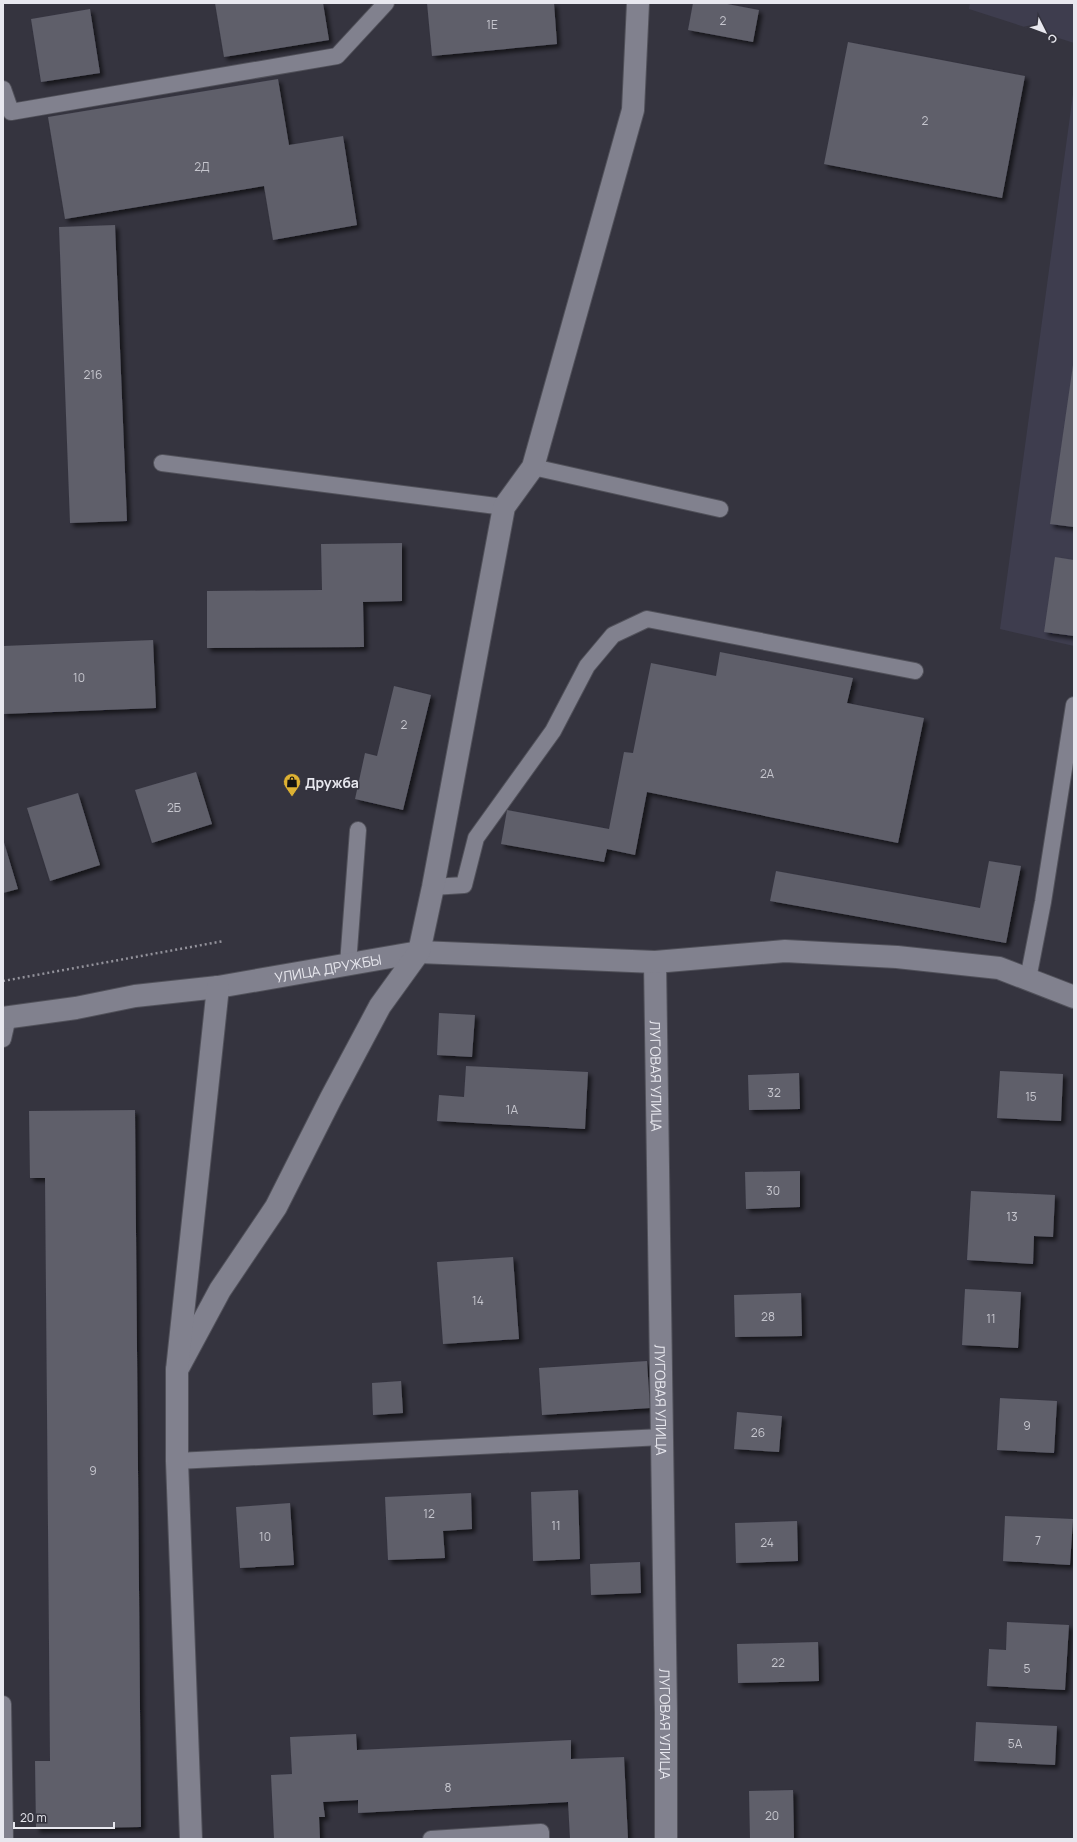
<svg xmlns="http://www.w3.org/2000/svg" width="1077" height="1842" font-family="Manrope,sans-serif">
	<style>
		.built { fill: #3e3d4e }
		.building { fill: #5e5e6a; filter: url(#shadow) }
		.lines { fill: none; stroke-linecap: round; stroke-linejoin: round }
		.lane-casing { stroke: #51515a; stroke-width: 18 }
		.street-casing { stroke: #51515a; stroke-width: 24 }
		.path { stroke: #93929b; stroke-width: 2.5; stroke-dasharray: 2 3; stroke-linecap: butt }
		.lane { stroke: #81818e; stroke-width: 16 }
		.street { stroke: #81818e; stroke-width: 22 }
		.labels { text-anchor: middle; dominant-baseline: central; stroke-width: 3; stroke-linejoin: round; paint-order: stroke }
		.number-label { font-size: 12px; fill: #c6c6ce }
		.poi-label { font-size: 14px; font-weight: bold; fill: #e8e8ef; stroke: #35343f; text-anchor: start }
		.street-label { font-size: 14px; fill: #e8e8ef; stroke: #35343f }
	</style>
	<defs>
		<filter id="shadow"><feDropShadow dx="3.5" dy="3.5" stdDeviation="2" flood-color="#0009"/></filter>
	</defs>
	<rect width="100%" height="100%" fill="#35343f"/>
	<path class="built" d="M970,3H1074V43L969,9Z
		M1074,87V646L1000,629Z"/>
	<path class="building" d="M215,3H323L329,40L224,57Z
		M427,3H554L557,44L432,56Z
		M693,3H722L759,10L753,42L688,30Z
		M90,9L100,73L41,82L31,19Z
		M848,42L1025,76L1002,198L824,164Z
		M278,79L289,145L343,136L357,225L273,240L264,186L65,219L48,117Z
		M115,225L127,521L70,523L59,227Z
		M1073,365H1074V527L1050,524Z
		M402,543V601L363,602L364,647L207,648V591L322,590L321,544Z
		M1055,557L1074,560V636L1044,632Z
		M153,640L156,708L3,714V646Z
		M720,652L853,678L847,703L924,718L898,843L647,792L635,855L607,849L604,862L501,844L507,810L609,829L624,752L633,753L651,663L716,676Z
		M394,686L431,695L403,810L355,799L365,753L377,756Z
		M196,772L212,824L152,843L135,790Z
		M78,793L100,865L50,881L27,808Z
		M3,839L18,889L3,893Z
		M989,861L1021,866L1006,943L770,901L776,871L980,908Z
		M439,1013L475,1015L472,1057L437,1055Z
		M466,1066L588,1072L585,1129L437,1121L439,1095L464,1097Z
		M1000,1071L1063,1074L1061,1121L997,1118Z
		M799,1073L800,1109L749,1110L748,1075Z
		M135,1110L141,1827L36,1829L35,1761H50L45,1178H30L29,1111Z
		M800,1171V1207L746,1209L745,1172Z
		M971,1191L1055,1195L1053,1237L1034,1236L1033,1264L967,1260Z
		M513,1257L519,1339L443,1344L437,1262Z
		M965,1289L1021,1292L1018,1348L962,1345Z
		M801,1293L802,1336L735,1337L734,1295Z
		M647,1361L650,1408L542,1415L539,1368Z
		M401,1381L403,1413L373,1415L372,1383Z
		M1000,1398L1057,1401L1054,1453L997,1450Z
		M737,1412L782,1416L779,1452L734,1449Z
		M578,1490L580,1559L533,1561L531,1492Z
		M471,1493L472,1529L443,1531L445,1558L388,1560L385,1497Z
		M290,1503L294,1565L240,1568L236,1507Z
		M1005,1516L1073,1519L1070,1565L1003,1561Z
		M797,1521L798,1561L736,1563L735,1523Z
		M640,1562L641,1593L591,1595L590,1564Z
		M1007,1622L1069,1625L1065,1690L987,1686L989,1649L1006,1650Z
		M818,1642L819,1681L738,1683L737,1644Z
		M976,1722L1057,1726L1055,1765L974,1761Z
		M356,1734L357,1750L571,1740V1759L624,1757L628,1839H570L568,1802L358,1813V1800L323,1802L325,1817H319L320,1839H274L271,1775L292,1774L290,1737Z
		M793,1790L794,1839H750L749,1791Z"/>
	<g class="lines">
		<defs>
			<path id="lane" d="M3,89L11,112L337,56L386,3
				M162,463L504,507
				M533,467L720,509
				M433,887L464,885L476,838L553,731L587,666L613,635L647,619L915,671
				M348,964L358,830
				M1028,979L1043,902L1074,705
				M3,1039L8,1017
				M177,1461L662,1437
				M3,1704L5,1839
				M431,1839L541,1832V1839"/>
			<g id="street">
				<path id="s1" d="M655,962L666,1713V1839"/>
				<path id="s2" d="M3,1018L76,1008L135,996L218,987L419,952L655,962L785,951L897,957L999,968L1074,997"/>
				<path d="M177,1370L220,1290L276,1207L331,1098L380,1006L419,952L433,887L504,507L533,467L633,110L638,3"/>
				<path d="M191,1839L177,1461V1370L218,987"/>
			</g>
		</defs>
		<use href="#lane" class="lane-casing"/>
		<use href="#street" class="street-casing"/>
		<path class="path" d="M3,981L224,941"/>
		<use href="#lane" class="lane"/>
		<use href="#street" class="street"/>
	</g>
	<defs>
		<symbol id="shop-pin" viewBox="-11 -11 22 30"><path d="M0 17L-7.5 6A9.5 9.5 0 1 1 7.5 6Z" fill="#ddb133" stroke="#35343f"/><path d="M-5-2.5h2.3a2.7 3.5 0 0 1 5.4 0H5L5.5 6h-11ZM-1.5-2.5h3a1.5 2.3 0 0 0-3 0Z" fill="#111"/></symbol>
	</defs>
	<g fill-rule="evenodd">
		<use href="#shop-pin" x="282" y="772" width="20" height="27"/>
	</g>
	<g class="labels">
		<g class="number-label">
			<text x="723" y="20">2</text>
			<text x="492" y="24">1Е</text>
			<text x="925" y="120">2</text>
			<text x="202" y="166">2Д</text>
			<text x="93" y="374">216</text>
			<text x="79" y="677">10</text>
			<text x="404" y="724">2</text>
			<text x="767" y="773">2А</text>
			<text x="174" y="807">2Б</text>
			<text x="774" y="1092">32</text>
			<text x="1031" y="1096">15</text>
			<text x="512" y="1109">1А</text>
			<text x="773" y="1190">30</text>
			<text x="1012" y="1216">13</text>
			<text x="478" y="1300">14</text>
			<text x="768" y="1316">28</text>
			<text x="991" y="1318">11</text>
			<text x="1027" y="1425">9</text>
			<text x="758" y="1432">26</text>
			<text x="93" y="1470">9</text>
			<text x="429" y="1513">12</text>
			<text x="556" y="1525">11</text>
			<text x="265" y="1536">10</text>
			<text x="1038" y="1540">7</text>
			<text x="767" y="1542">24</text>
			<text x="778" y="1662">22</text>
			<text x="1027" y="1668">5</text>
			<text x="1015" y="1743">5А</text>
			<text x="448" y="1787">8</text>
			<text x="772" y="1815">20</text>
		</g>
		<g class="poi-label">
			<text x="305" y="782">Дружба</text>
		</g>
		<g class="street-label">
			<text stroke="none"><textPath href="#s2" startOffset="329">УЛИЦА ДРУЖБЫ</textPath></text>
			<text stroke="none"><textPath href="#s1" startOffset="114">ЛУГОВАЯ УЛИЦА</textPath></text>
			<text stroke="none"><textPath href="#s1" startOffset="438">ЛУГОВАЯ УЛИЦА</textPath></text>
			<text stroke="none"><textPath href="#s1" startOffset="762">ЛУГОВАЯ УЛИЦА</textPath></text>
		</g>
	</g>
	<rect width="1077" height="1842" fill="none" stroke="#e8e8ef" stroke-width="8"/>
	<g transform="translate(1045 32) rotate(132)" stroke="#35343f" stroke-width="3" paint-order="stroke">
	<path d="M0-3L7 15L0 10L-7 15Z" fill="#e8e8ef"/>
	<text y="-6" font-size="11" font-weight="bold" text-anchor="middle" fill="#e8e8ef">С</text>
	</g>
	<path d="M14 1822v6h100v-6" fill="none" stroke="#e8e8ef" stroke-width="2"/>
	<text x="20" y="1822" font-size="12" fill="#e8e8ef" stroke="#35343f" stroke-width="3" paint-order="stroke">20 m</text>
</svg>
